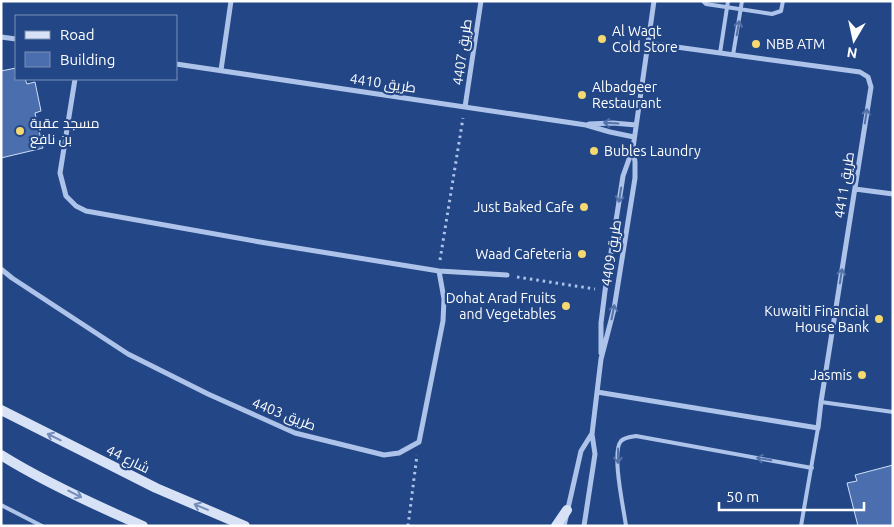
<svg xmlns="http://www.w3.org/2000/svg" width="894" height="527" font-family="Ubuntu,Cairo,sans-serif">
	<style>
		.building { fill: #4b6fae; stroke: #d1dff7 }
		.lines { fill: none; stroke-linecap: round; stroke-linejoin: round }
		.path { stroke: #adc3e9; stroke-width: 3; stroke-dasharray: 2.5 4; stroke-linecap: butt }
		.lane { stroke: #adc3e9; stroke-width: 4 }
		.street { stroke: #adc3e9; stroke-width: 5 }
		.secondary { stroke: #d7e2f7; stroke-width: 10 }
		.oneway { stroke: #5372a9 }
		.oneway2 { stroke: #748cb9 }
		.poi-dot { fill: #f5d96f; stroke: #234686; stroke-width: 2 }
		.labels { text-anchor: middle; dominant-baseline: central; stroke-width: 4.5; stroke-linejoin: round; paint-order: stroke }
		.poi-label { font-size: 14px; fill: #fff; stroke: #234686; text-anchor: start }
		.street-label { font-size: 14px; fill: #fff; stroke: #234686 }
	</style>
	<rect width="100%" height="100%" fill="#234686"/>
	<path class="building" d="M16,68V79H25L27,84L35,82L41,111L35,113L43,148L1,158V71Z
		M893,465V526H858L847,483L857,481L855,475Z"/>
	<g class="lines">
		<path class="path" d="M440,260L463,118
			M517,277L595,289
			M408,526L417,455"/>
		<path class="lane" d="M703,1L706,4L772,14L781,11L783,1
			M720,53L728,1
			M733,55L742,1
			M821,402L893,412
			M1,505L42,526
			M626,526C624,510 611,452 621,441C625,437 630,437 636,436L812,468
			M801,526L818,428"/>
		<path class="street" d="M1,37L16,39
			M176,64L586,125L610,132L634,137
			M221,70L231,1
			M75,79L60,173L66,196L76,206L86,211L260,242L439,271L507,275
			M465,107L481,1
			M589,124L613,123L636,125
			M855,189L893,194
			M1,269L12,278L128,354L208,394L295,433L384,455L399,453L419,442L443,321L444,299L439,271
			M601,353V323L605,291L623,176L633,148L654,1
			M597,392L818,428L821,402L871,87L868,77L860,72L647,43
			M564,526L581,451L591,435
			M584,526L595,454L592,434L601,359L614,309L635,178V162L633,148"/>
		<path class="secondary" d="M1,410L156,488L245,526
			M1,455C44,482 97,506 143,526
			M556,526L567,510"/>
	</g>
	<defs><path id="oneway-shaft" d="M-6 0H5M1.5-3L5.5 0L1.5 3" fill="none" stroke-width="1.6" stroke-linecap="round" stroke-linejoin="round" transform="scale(1.25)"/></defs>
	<g class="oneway">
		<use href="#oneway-shaft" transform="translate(738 28) rotate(-80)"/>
		<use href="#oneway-shaft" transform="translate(866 116) rotate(-81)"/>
		<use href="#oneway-shaft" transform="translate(611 123) rotate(-177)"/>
		<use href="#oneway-shaft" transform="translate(620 195) rotate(99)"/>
		<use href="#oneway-shaft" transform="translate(841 276) rotate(-81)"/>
		<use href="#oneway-shaft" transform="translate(613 312) rotate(-79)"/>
		<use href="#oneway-shaft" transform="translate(618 456) rotate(90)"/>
		<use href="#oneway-shaft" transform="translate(764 459) rotate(-170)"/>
	</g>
	<g class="oneway2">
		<use href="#oneway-shaft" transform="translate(54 437) rotate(-154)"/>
		<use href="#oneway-shaft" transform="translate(75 494) rotate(27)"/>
		<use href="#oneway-shaft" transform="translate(201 507) rotate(-157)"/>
	</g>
	<g class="poi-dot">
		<circle cx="602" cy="39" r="5"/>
		<circle cx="756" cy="44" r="5"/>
		<circle cx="582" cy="95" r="5"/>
		<circle cx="20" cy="131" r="5"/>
		<circle cx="594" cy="151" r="5"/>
		<circle cx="584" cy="207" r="5"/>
		<circle cx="582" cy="254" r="5"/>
		<circle cx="566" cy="306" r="5"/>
		<circle cx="879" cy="319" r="5"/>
		<circle cx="862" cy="375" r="5"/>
	</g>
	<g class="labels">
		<g class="poi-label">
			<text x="612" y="31">Al Waqt<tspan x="612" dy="16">Cold Store</tspan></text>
			<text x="766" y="44">NBB ATM</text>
			<text x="592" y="87">Albadgeer<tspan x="592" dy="16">Restaurant</tspan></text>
			<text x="30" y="123">مسجد عقبة<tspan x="30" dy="16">بن نافع</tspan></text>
			<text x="604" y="151">Bubles Laundry</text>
			<text x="574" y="207" text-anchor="end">Just Baked Cafe</text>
			<text x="572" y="254" text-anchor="end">Waad Cafeteria</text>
			<text x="556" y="298" text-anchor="end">Dohat Arad Fruits<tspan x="556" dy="16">and Vegetables</tspan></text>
			<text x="869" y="311" text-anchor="end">Kuwaiti Financial<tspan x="869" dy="16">House Bank</tspan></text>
			<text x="852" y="375" text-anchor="end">Jasmis</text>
		</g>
		<g class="street-label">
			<text transform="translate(462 52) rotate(-82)">طريق 4407</text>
			<text transform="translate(383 83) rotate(8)">طريق 4410</text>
			<text transform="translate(844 185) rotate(-81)">طريق 4411</text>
			<text transform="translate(611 253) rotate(-81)">طريق 4409</text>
			<text transform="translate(284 414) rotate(21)">طريق 4403</text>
			<text transform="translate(128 459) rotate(26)">شارع 44</text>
		</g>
	</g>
	<rect width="894" height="527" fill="none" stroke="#ffffff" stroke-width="5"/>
	<rect x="15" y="15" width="162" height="65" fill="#234686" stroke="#7b90b6"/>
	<rect x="25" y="31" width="25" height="8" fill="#d7e2f7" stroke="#7b90b6"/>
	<text x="60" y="40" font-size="15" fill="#ffffff">Road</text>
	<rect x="25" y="52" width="25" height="15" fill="#4b6fae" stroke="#7b90b6"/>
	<text x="60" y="65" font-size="15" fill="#ffffff">Building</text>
	<g transform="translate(854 40) rotate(189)" stroke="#234686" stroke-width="4" paint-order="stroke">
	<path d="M0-4L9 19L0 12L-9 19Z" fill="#ffffff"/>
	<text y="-8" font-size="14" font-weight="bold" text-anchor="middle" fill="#ffffff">N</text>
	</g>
	<path d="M719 502v8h145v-8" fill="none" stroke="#ffffff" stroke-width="2.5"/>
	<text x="726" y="502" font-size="15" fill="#ffffff" stroke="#234686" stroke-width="4" paint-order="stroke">50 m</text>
</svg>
